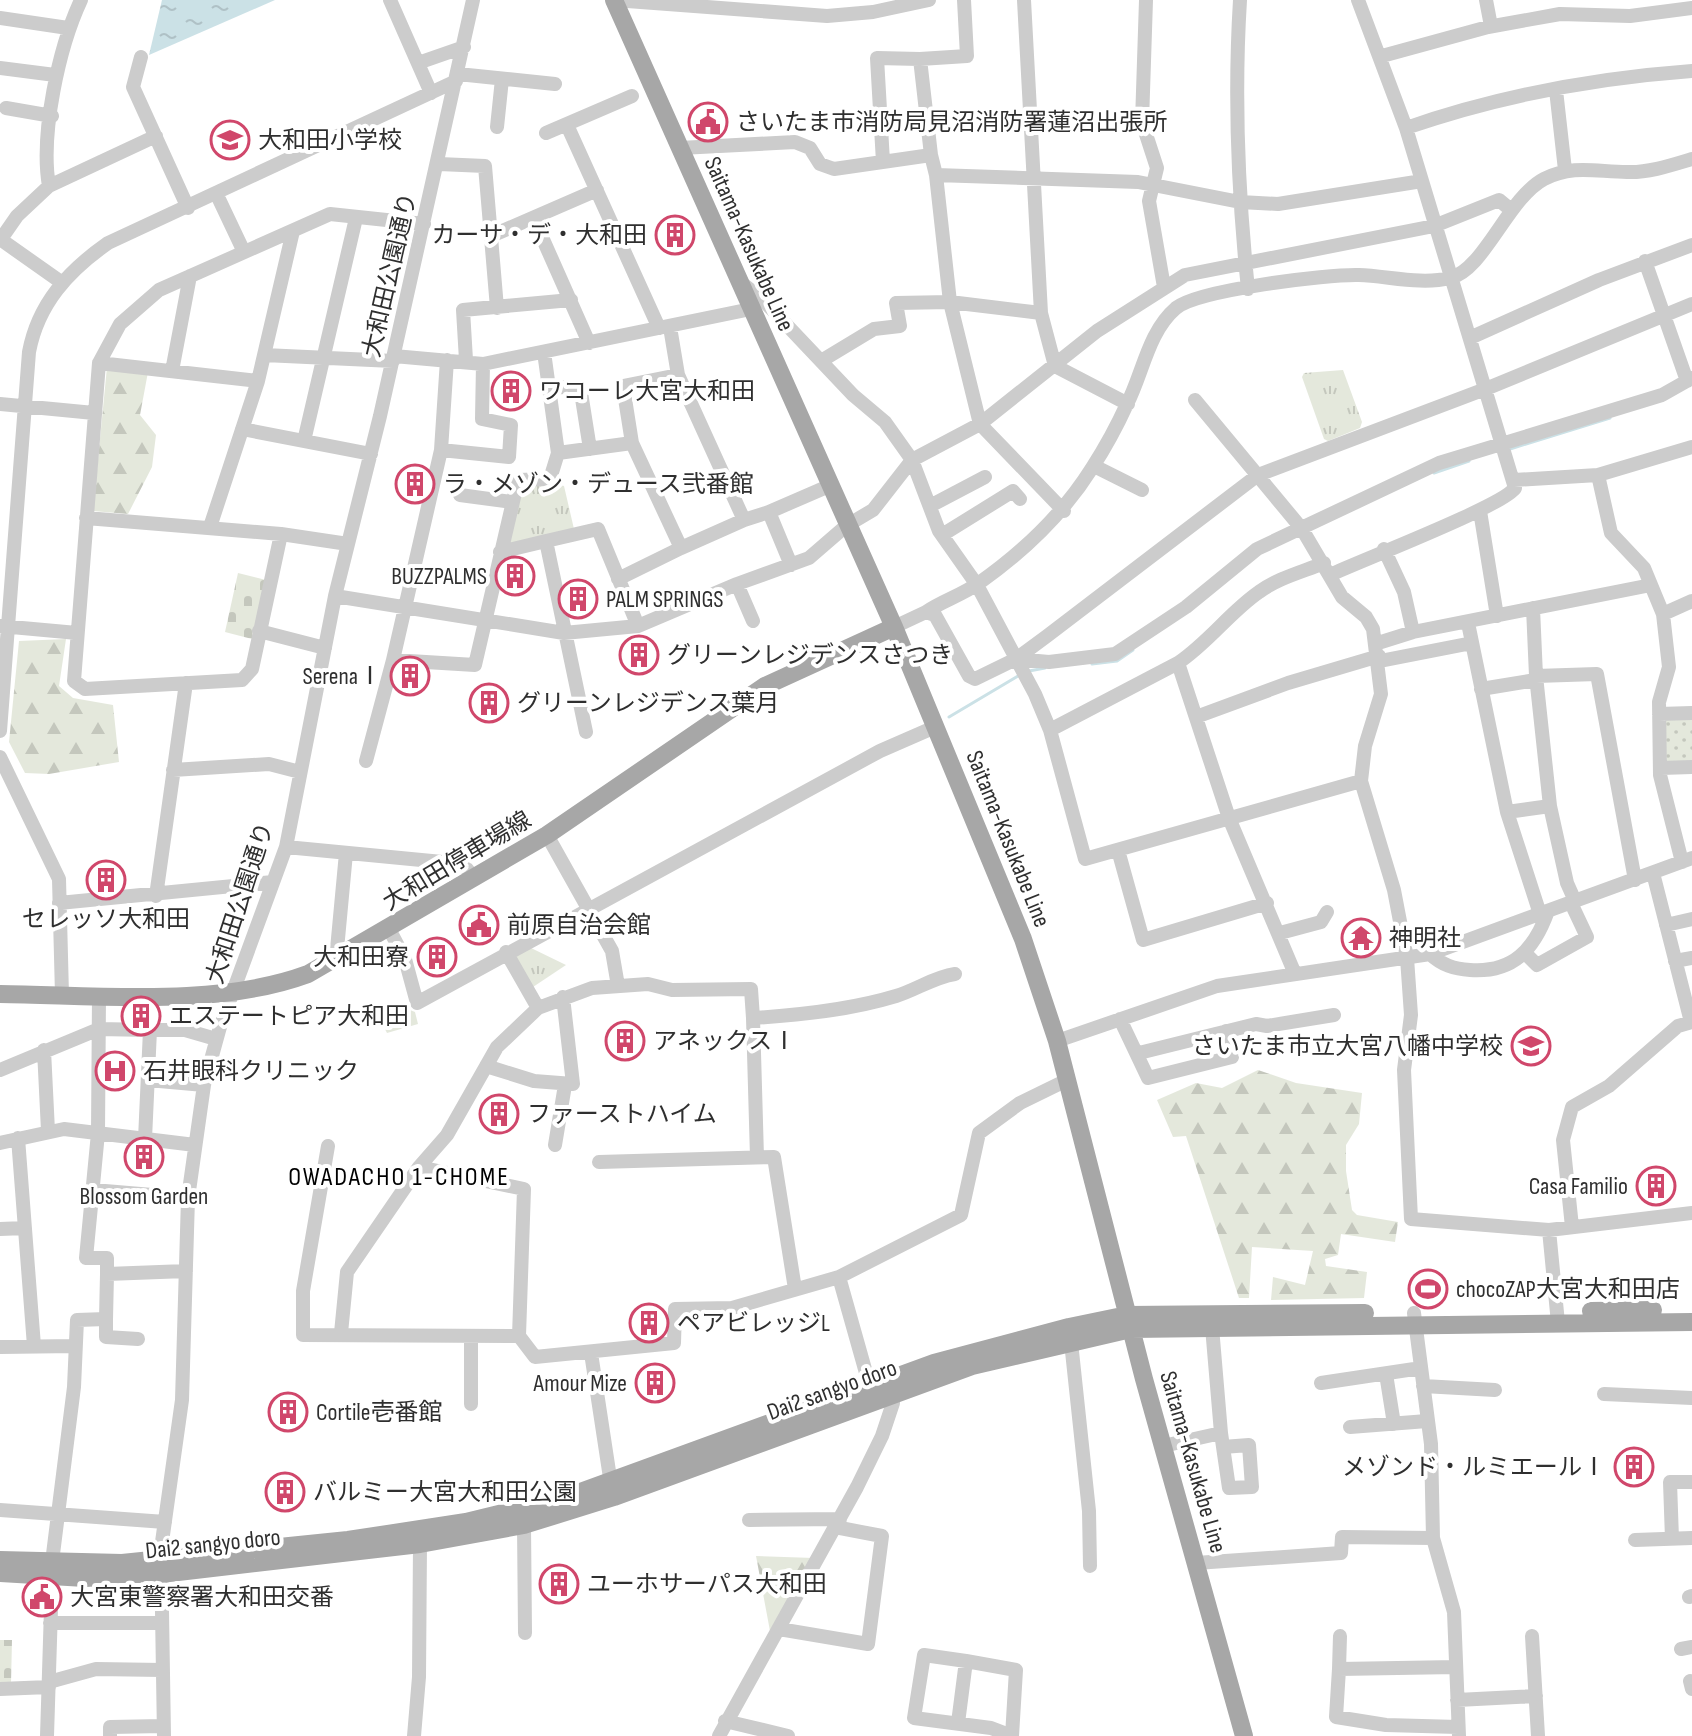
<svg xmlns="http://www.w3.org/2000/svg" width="1692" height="1736" font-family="'Sofia Sans Condensed','Noto Sans JP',sans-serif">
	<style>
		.grass { fill: url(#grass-dots) }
		.forest { fill: url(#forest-firs) }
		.cemetery { fill: url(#cemetery-stones) }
		.park { fill: url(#park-tufts) }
		.water { fill: url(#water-ripples) }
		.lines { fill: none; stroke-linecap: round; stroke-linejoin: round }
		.stream { stroke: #cbe1e6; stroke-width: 3 }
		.minor { stroke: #ccc; stroke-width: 14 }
		.major { stroke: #a7a7a7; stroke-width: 18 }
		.labels { text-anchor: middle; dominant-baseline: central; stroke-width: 8; stroke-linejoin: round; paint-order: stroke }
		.poi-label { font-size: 24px; fill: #2f2f2f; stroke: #fff; text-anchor: start }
		.street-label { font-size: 24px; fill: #2f2f2f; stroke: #fff }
		.neighbourhood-label { font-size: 26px; letter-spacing: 2px; fill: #000; stroke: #fff }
	</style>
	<defs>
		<pattern id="grass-dots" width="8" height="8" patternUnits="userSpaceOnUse" patternTransform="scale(2)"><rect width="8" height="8" fill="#e4e8dc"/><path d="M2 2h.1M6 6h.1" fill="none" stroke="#c4c7bd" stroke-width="1.8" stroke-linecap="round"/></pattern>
		<pattern id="forest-firs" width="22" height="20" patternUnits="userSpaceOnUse" patternTransform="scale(2)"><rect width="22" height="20" fill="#e4e8dc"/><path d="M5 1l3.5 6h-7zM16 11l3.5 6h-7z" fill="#c4c7bd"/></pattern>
		<pattern id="cemetery-stones" width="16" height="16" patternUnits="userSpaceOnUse" patternTransform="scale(2)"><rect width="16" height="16" fill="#e4e8dc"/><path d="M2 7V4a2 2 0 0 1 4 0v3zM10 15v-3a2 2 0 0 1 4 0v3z" fill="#c4c7bd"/></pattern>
		<pattern id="park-tufts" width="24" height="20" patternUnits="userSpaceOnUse" patternTransform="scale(2)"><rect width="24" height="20" fill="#e4e8dc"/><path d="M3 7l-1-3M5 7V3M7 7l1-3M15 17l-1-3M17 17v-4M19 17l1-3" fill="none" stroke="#c4c7bd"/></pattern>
		<pattern id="water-ripples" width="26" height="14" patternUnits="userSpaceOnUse" patternTransform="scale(2)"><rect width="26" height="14" fill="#cbe1e6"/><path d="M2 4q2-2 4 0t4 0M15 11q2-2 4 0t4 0" fill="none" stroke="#afc1c6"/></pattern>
	</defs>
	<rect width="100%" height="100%" fill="#fff"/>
	<path class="grass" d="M1692,716V764L1665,766V718Z"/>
	<path class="forest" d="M107,367L148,372L140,415L156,435L152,467L128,514L93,511Z
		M66,639L59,686L73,698L113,705L119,762L49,774L25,773L9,742L19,641Z
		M1258,1070L1296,1083L1362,1093L1359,1124L1346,1145V1171L1352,1210L1357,1215L1398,1222L1395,1242L1341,1234L1338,1255L1325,1259L1326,1266L1367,1272L1364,1298L1271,1300L1273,1277L1305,1285L1313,1251L1252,1247L1249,1298H1239L1186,1136L1173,1137L1157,1100L1196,1083L1222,1088Z
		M756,1556L814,1558L770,1631Z"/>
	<path class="cemetery" d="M238,573L266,580L252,639L225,632Z
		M0,1640H12L11,1683H0Z"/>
	<path class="park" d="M1343,370L1362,422L1360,428L1328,441L1324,439L1302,377L1304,373Z
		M551,482L564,486L574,529L508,544L518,485Z
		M529,947L566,965L530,989L512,957Z
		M410,1010L415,1012L418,1024L387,1033L378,1016L386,1012L392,1020Z"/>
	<path class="water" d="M162,0H275L149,55Z"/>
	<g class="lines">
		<path class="stream" d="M1510,449L1610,418
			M1434,473L1469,461
			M1092,664L1117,661L1133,650
			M1029,671L1045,668
			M949,717L1018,676"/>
		<path class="minor" d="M390,0L431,93
			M614,0L827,16L873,12L929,0
			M1024,0L1041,313L1055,366L1128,404
			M1146,0L1142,122L1157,168L1149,201L1164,287
			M1240,0C1234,96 1238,193 1248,289
			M1486,0L1491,26
			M0,18L68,28
			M1382,56L1488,27L1560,14L1630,16L1692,8
			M141,57L133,87L188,208
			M418,63L464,47
			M0,68L55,75
			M458,74L555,84
			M1556,90L1565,170
			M6,108L52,116
			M567,125L659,328
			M497,127L502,79
			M1406,128C1498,96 1596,78 1692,71
			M546,133L632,96
			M680,148L795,142L810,148L820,164L834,169L931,155L936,175L1138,182L1240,202L1278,204L1422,181
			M931,155L920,59L967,56L964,0
			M883,162L877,58L920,59
			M439,164L485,166L497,308
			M936,175L950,302L980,424L1064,511
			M49,186C40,134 59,47 81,0
			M217,195L244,252
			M534,219L589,343
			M491,236L597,190
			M0,239L61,282
			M1,239L17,216L49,186L156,136
			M1645,261L1687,381
			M739,281L763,300L853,395L885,422L912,460L939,531L977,585L1035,694L1050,730L1085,859L1361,781
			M670,327L678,375L744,520L769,512L791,565
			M1472,337L1599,280L1692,245
			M264,355L393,361
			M394,356L483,364L751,309
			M447,360L441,450L509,457L511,425L482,419L483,364
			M466,360L463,310L571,300
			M821,361L874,329L900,326L896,303L950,302L1041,313
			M99,363L120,324L159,290L330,214L424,224
			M172,371L190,276
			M258,381L99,363L74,681L85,689L242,680L252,669L281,534
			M549,388L580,386L590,449
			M1195,400L1302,529L1342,597L1366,617L1373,629L1381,694L1365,746L1361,781L1394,890L1407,958L1411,1015L1404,1070L1411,1219L1549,1230L1692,1213
			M0,404L94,413
			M242,429L371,454
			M304,441L356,218
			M558,453L632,443
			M1094,466L1142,490
			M1598,475L1611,533L1644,568L1663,614L1669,667L1659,702L1660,775L1682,862
			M1514,480L1598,475L1692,447
			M460,495L512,502
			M930,506L985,477
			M1480,511L1497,616
			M769,512L829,486
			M86,518L281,534L348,544
			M210,527L258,381L293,231
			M942,535L1013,491L1020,499
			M681,548L744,520
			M1384,549L1404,592L1413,632
			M500,552L546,541
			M1330,575C1362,560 1503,506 1515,488L1406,128L1358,0
			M618,579L681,548L632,443L623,386L678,375
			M737,584L753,621
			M335,596L564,633L638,626L737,584L809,558L846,526L873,510L912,460L980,424L1097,331L1185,275L1434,226L1499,200L1511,210
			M1533,608L1536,676L1597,674L1635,880
			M926,612C942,601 962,595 979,583C1023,552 1063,514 1092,468C1105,448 1117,426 1127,404C1143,373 1148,332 1176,308C1198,290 1327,274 1359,275C1388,276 1421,285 1450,278C1484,270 1508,198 1544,179C1573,164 1597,172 1627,172C1648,173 1672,165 1692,159
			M1663,614L1692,601
			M1468,623L1507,812L1540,914
			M0,626L77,633
			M894,627L926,612L935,615L969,676L975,679L1016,659L1047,636L1258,475L1488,388L1692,304
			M259,631L325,648
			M1378,643L1413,632L1651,585
			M1016,659L1049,662L1115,654L1186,607L1257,549L1439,463L1662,395L1692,378
			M393,660L441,450
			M1380,661L1472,643
			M1178,663C1209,642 1230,612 1259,592C1278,578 1302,572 1324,563
			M1536,676L1550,806
			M1481,689L1536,680
			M1659,714L1692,713
			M1196,717L1288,683L1379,656
			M1050,730L1178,663L1229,818L1295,974
			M0,731L29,352C38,304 68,271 108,243L456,81
			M586,732L546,541L598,529L638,626
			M0,757L59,879L62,995
			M366,761L393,660L475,665L518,480L550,479L558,453L544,352
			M1661,768L1692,767
			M173,770L269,764L300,772
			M1507,812L1550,806L1567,883L1575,901
			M547,835L612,951L618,986
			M286,847L463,864L474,878
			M1118,850L1143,940L1267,903
			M1653,873L1691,1022
			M156,896L186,683
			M59,903L273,882
			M1666,925L1692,919
			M389,929L405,959L417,1003L880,751L935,727
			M1280,933L1321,922L1327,912
			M506,952L538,1008
			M1430,954C1442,965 1454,969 1470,970C1513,973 1534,950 1548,911
			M1526,954L1537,965L1587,937L1571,903
			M336,960L346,853
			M1675,961L1692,958
			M99,996L98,1133L86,1258H107V1274L186,1271
			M753,1018L757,1157
			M1120,1019L1148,1078L1232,1057L1226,1031
			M150,1030H185L216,1039
			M1057,1041L1217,986L1430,954L1692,858
			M44,1050L48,1131
			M1139,1053L1256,1024L1267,1026L1334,1015
			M486,1066L534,1081L573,1084L563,997
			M0,1070L99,1029L150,1030L145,1139
			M148,1080L204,1085
			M18,1138L34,1346
			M0,1143L64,1129L195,1145
			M555,1145L565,1085
			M328,1146L303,1291V1335L519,1336
			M599,1162L774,1157L795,1289
			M419,1167L524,1189L519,1336L535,1357L674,1343L675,1309L732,1308L839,1277L961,1215L979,1133L1020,1103L1067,1080
			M93,1190L188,1198
			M1572,1227L1563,1140L1572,1107L1609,1086L1678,1026L1692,1022
			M0,1229L25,1228
			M1549,1230L1558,1323
			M839,1277L870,1387L876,1393
			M1414,1313L1431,1444L1433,1538L1454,1612L1459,1736
			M106,1319V1337L138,1339
			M341,1333L347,1272L419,1167L447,1135L497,1047L538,1008L592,988L648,984L672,990L751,989L753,1018C801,1015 850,1010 896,996C916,990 934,977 955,974
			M471,1336V1404
			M1071,1342L1089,1511L1090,1566
			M0,1347L75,1346
			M591,1353L612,1491
			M1386,1374L1394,1424
			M1321,1383L1421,1368
			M1423,1386L1495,1390
			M1604,1394L1692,1398
			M1350,1427L1427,1421
			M1221,1433L1229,1488L1252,1487L1249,1445L1223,1447
			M1163,1446L1221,1433L1212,1327
			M0,1510L165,1522
			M749,1520L840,1519
			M524,1525L525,1633
			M1672,1539L1670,1482H1692
			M1635,1540L1692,1538
			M52,1562L74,1387L77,1320L106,1319L107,1274
			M1196,1563L1341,1553L1342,1537L1433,1538
			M1689,1597L1692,1596
			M50,1623H161
			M779,1629L868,1644L882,1536L835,1527
			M1532,1636L1538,1736
			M1681,1649L1692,1647
			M1456,1667L1339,1669L1336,1717L1386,1725L1458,1727
			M1339,1669L1340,1636
			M1690,1681L1692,1689
			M49,1682L96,1669L162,1670
			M0,1689L49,1687
			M1457,1700L1536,1696
			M725,1721L788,1736
			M958,1723L966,1661L924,1655L914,1718L991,1728L1012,1736L1016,1670L966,1661
			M47,1736L52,1577
			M110,1736V1727L163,1726
			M164,1736L161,1549L182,1400L188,1198L204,1085L220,1027L286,847L335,596L380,416L473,0
			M414,1736L419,1677L420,1544
			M719,1736L857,1487L882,1436L893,1403L892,1394"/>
		<path class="major" d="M614,0L894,627L1023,939L1057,1041L1144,1379L1244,1736
			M0,994C97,995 216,1008 308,974L547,835L765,686L894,627
			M1591,1311L1653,1310
			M0,1560L122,1563L348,1540L466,1522L564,1498L934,1363L1069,1327L1127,1315L1365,1313
			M0,1573L85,1578L161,1574L420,1544L524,1525L614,1497L972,1366L1131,1329L1692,1322"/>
	</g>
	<defs>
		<symbol id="civic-ring" viewBox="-11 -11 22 22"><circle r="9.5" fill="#fff" stroke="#d0476b" stroke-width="1.5"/><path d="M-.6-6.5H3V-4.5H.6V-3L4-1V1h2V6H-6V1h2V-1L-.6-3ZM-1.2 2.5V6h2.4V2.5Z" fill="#d0476b"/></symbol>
		<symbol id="school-ring" viewBox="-11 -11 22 22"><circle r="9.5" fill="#fff" stroke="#d0476b" stroke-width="1.5"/><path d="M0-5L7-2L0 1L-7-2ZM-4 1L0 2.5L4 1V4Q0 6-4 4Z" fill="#d0476b"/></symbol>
		<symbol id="building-ring" viewBox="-11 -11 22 22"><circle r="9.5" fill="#fff" stroke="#d0476b" stroke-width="1.5"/><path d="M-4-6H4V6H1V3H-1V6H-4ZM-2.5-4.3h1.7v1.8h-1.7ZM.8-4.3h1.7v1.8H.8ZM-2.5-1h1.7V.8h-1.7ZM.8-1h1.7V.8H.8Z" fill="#d0476b"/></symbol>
		<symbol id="temple-ring" viewBox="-11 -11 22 22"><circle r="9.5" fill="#fff" stroke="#d0476b" stroke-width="1.5"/><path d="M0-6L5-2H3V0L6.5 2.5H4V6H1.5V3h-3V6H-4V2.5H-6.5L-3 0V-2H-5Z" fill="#d0476b"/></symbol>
		<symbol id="hospital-ring" viewBox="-11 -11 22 22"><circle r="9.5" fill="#fff" stroke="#d0476b" stroke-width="1.5"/><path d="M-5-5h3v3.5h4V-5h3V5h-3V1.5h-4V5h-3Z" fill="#d0476b"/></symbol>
		<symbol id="stadium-ring" viewBox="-11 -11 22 22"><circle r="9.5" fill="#fff" stroke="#d0476b" stroke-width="1.5"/><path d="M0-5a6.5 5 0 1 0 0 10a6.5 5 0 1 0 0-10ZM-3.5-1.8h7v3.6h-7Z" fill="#d0476b"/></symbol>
	</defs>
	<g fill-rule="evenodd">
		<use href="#civic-ring" x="686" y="100" width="44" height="44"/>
		<use href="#school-ring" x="208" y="118" width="44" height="44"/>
		<use href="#building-ring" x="653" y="213" width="44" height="44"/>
		<use href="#building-ring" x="489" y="369" width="44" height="44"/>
		<use href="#building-ring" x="393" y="462" width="44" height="44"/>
		<use href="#building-ring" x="493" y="554" width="44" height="44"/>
		<use href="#building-ring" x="556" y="577" width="44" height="44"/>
		<use href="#building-ring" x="617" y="633" width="44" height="44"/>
		<use href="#building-ring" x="388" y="654" width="44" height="44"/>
		<use href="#building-ring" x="467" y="681" width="44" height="44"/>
		<use href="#building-ring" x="84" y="858" width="44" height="44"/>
		<use href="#civic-ring" x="457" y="903" width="44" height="44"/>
		<use href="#temple-ring" x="1339" y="916" width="44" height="44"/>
		<use href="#building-ring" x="415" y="935" width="44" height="44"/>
		<use href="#building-ring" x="119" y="994" width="44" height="44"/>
		<use href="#building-ring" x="603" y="1019" width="44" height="44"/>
		<use href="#school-ring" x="1509" y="1024" width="44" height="44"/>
		<use href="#hospital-ring" x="93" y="1049" width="44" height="44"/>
		<use href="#building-ring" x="477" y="1092" width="44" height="44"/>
		<use href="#building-ring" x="122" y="1135" width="44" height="44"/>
		<use href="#building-ring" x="1634" y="1164" width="44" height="44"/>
		<use href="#stadium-ring" x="1406" y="1267" width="44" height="44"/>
		<use href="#building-ring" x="627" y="1301" width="44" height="44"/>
		<use href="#building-ring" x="633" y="1361" width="44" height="44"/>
		<use href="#building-ring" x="266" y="1390" width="44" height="44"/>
		<use href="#building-ring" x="1612" y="1445" width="44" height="44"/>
		<use href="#building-ring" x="263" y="1470" width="44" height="44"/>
		<use href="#building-ring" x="537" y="1562" width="44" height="44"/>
		<use href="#civic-ring" x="20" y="1575" width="44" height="44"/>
	</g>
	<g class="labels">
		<g class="poi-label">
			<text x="736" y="122">さいたま市消防局見沼消防署蓮沼出張所</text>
			<text x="258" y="140">大和田小学校</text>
			<text x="647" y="235" text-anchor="end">カーサ・デ・大和田</text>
			<text x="539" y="391">ワコーレ大宮大和田</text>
			<text x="443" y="484">ラ・メゾン・デュース弐番館</text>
			<text x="487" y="576" text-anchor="end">BUZZPALMS</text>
			<text x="606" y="599">PALM SPRINGS</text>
			<text x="667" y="655">グリーンレジデンスさつき</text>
			<text x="382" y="676" text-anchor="end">SerenaⅠ</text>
			<text x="517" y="703">グリーンレジデンス葉月</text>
			<text x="106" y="919" text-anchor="middle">セレッソ大和田</text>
			<text x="507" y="925">前原自治会館</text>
			<text x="1389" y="938">神明社</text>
			<text x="409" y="957" text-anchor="end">大和田寮</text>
			<text x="169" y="1016">エステートピア大和田</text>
			<text x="653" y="1041">アネックスⅠ</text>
			<text x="1503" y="1046" text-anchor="end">さいたま市立大宮八幡中学校</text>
			<text x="143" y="1071">石井眼科クリニック</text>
			<text x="527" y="1114">ファーストハイム</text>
			<text x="1628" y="1186" text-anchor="end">Casa Familio</text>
			<text x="144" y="1196" text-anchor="middle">Blossom Garden</text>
			<text x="1456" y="1289">chocoZAP大宮大和田店</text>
			<text x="677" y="1323">ペアビレッジL</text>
			<text x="627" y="1383" text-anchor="end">Amour Mize</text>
			<text x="316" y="1412">Cortile壱番館</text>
			<text x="1606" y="1467" text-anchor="end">メゾンド・ルミエールⅠ</text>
			<text x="313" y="1492">バルミー大宮大和田公園</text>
			<text x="587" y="1584">ユーホサーパス大和田</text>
			<text x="70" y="1597">大宮東警察署大和田交番</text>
		</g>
		<g class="street-label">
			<text transform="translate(749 244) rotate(66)">Saitama-Kasukabe Line</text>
			<text transform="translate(390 275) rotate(-77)">大和田公園通り</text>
			<text transform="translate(1008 839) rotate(68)">Saitama-Kasukabe Line</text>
			<text transform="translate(457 861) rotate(-31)">大和田停車場線</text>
			<text transform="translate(240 903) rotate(-72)">大和田公園通り</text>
			<text transform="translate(832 1390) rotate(-20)">Dai2 sangyo doro</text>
			<text transform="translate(1193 1462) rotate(74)">Saitama-Kasukabe Line</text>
			<text transform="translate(213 1544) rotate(-6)">Dai2 sangyo doro</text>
		</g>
		<g class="neighbourhood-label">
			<text x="399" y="1177">OWADACHO 1-CHOME</text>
		</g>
	</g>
</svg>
